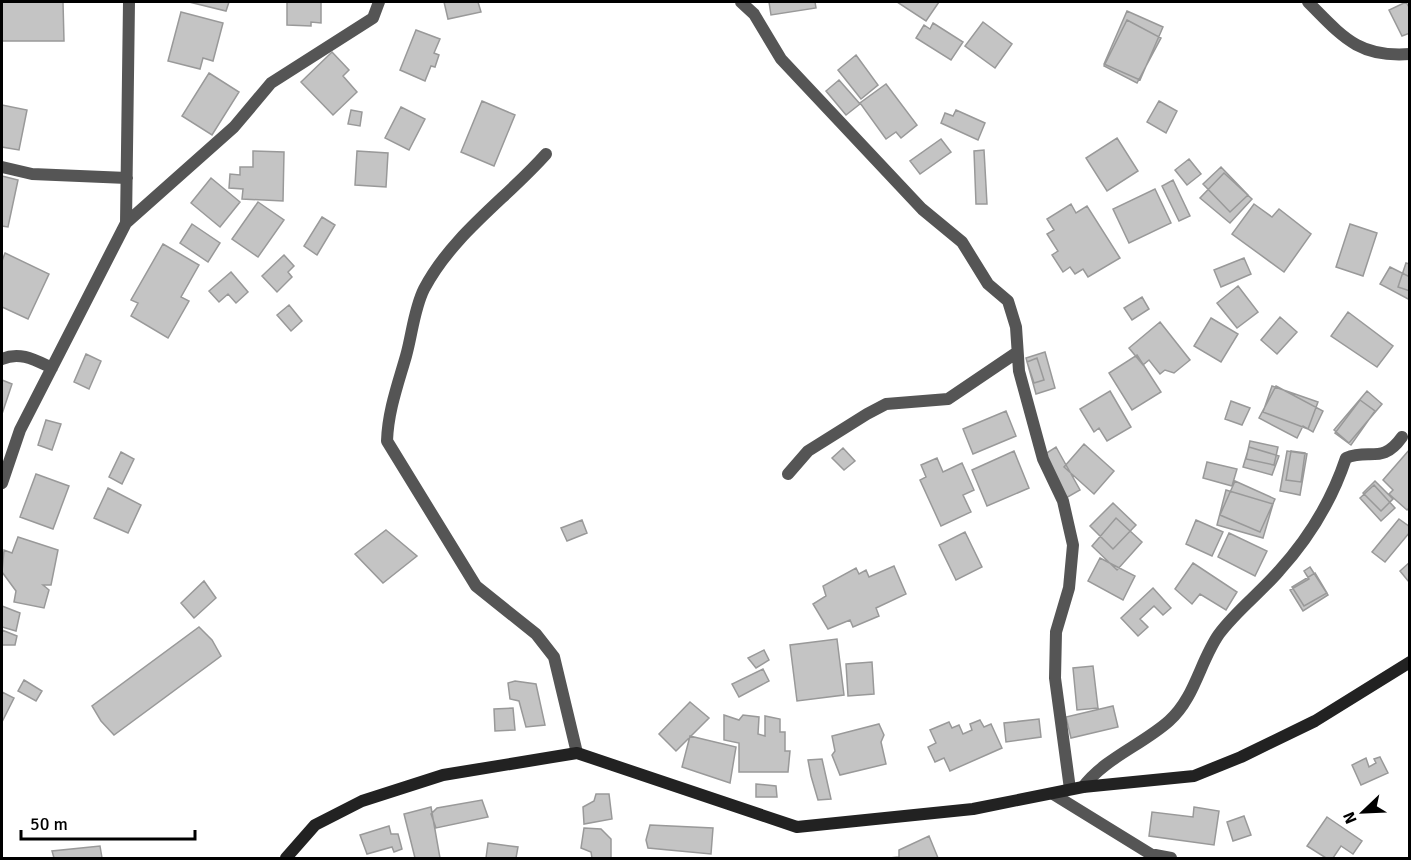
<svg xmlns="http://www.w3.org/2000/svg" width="1411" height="860" font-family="Signika,sans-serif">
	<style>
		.building { fill: #c4c4c4; stroke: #999; stroke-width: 1.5 }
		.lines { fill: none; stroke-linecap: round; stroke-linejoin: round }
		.street { stroke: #555; stroke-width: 12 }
		.secondary { stroke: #222; stroke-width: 12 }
	</style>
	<rect width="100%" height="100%" fill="#fff"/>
	<path class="building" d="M2,2H63L64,41H2Z
		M189,2H229L226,11Z
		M287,2H321V23L311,22V26L287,25Z
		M444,2H478L481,12L448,19Z
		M769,2H815L816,8L771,15Z
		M897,2H939L926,21Z
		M1406,2L1410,9V33L1402,36L1389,10Z
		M1127,11L1163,27L1140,80L1104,64Z
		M181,12L223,23L213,61L203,58L200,69L168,61Z
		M1127,20L1161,38L1137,83L1104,66Z
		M983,22L1012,44L995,68L965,46Z
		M933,23L963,42L951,60L916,38L924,25L930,29Z
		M416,30L440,39L434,53L439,55L435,67L431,66L425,81L400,70Z
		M332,52L349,70L343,76L357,92L333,115L301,82Z
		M856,55L878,85L861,99L838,70Z
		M209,73L239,92L212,135L182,116Z
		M839,80L860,104L846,115L826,91Z
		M886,84L917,125L901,138L896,132L886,139L860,103Z
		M482,101L515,115L494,166L461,152Z
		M1159,101L1177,111L1166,133L1147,122Z
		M2,105L27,110L19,150L2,147Z
		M401,107L425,119L409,150L385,138Z
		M351,110L362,112L360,126L348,124Z
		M956,110L985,123L978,140L941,123L945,113L953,116Z
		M1117,138L1138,171L1107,191L1086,158Z
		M941,139L951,152L920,174L910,161Z
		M984,150L987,204H976L974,151Z
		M253,151L284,152L283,201L242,199L243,189L229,188L230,174L240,175V167H253Z
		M357,151L388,153L386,187L355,185Z
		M1189,159L1201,174L1187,185L1175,170Z
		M1221,167L1248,195L1230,212L1203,184Z
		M1224,173L1252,199L1230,223L1200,198Z
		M2,176L18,180L8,227L2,226Z
		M211,178L240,202L220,227L191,203Z
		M1173,180L1190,216L1179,221L1162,186Z
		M1155,189L1171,223L1129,243L1113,209Z
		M258,202L284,220L258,257L232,239Z
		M1071,204L1076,213L1087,206L1120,258L1088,277L1083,269L1075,274L1070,267L1063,272L1052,255L1058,251L1047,234L1054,230L1047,219Z
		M1254,204L1272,217L1279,209L1311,234L1284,272L1232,234Z
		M322,217L335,225L317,255L304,246Z
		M192,224L220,243L208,262L180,243Z
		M1350,224L1377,233L1363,276L1336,267Z
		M163,244L199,265L181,297L189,301L168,338L131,316L138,303L131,300Z
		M5,253L49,274L28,319L2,307V261Z
		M284,255L294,266L288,272L292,277L277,292L262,276Z
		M1244,258L1251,274L1221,287L1214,270Z
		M1406,263L1410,264V291L1398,287Z
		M1390,267L1410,277V300L1380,284Z
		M231,272L248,292L236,303L228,294L219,302L209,291Z
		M1238,286L1258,312L1237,328L1217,303Z
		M1142,297L1149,309L1132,320L1124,308Z
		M289,305L302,321L291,331L277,315Z
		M1348,312L1393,346L1377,367L1331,336Z
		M1280,317L1297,332L1277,354L1261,340Z
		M1211,318L1238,334L1221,362L1194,346Z
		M1160,322L1190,360L1174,373L1165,370L1160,374L1149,360L1143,365L1129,348Z
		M1045,352L1055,388L1036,394L1026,358Z
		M86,354L101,361L89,389L74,382Z
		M1137,355L1161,392L1132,410L1109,373Z
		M1037,358L1044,380L1034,383L1027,362Z
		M2,380L12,384L2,414Z
		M1272,386L1318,402L1308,429L1263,412Z
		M1276,386L1323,411L1313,432L1303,426L1297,438L1259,418Z
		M1110,391L1131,427L1107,441L1099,428L1094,432L1080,409Z
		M1367,391L1382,404L1349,443L1334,430Z
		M1360,400L1375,411L1351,445L1335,433Z
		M1231,401L1250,408L1242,425L1225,419Z
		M1006,411L1016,436L973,454L963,429Z
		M46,420L61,424L52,450L38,445Z
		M1250,441L1278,447L1274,465L1246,459Z
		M1084,444L1114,471L1094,494L1064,467Z
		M1056,447L1080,490L1066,498L1042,456Z
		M1249,447L1279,456L1272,475L1243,467Z
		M843,448L855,461L844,470L832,458Z
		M1410,449V507L1407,510L1389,494L1393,490L1383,480Z
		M1014,451L1029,488L987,506L972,470Z
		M1287,451L1307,454L1300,495L1280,491Z
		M1291,451L1305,453L1301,482L1286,480Z
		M121,452L134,459L122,484L109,477Z
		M937,458L943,472L962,463L974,490L963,495L971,512L941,526L920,480L926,477L921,465Z
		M1207,462L1237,469L1232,486L1203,478Z
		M36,474L69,486L53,529L20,517Z
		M1235,481L1275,499L1260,532L1220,515Z
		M1375,481L1393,499L1381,511L1363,493Z
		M1374,485L1395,508L1381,521L1360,498Z
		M108,488L141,505L128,533L94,518Z
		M1226,490L1273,504L1263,538L1217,525Z
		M1113,503L1136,525L1113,549L1090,526Z
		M1116,518L1142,542L1117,570L1092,546Z
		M1399,519L1410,527V532L1385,562L1372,552Z
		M582,520L587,533L567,541L561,528Z
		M1196,520L1223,532L1212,556L1186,544Z
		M386,530L417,556L383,583L355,554Z
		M965,532L982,567L956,580L939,545Z
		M1229,533L1267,551L1255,576L1218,557Z
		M18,537L58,550L51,585H43L49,590L44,608L14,602L16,591L2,572L4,550L12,553Z
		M1100,558L1135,576L1123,600L1088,581Z
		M1410,562V582H1409L1400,571Z
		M1193,563L1237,592L1226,610L1200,594L1192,604L1175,589Z
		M894,566L906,594L876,608L879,616L853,627L850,620L828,629L813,604L826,596L823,586L856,568L859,574L866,570L869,577Z
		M1310,567L1328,595L1303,611L1290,590L1309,579L1304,571Z
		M1315,573L1327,593L1304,606L1292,587Z
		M204,581L216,598L194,618L181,603Z
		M1153,588L1171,608L1163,615L1154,606L1140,619L1148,627L1138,636L1121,618Z
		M2,606L20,613L16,631L2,627Z
		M199,627L212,640L221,656L114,735L101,721L92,706Z
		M2,630L17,636L15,645H2Z
		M837,639L844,695L797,701L790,645Z
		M764,650L769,660L756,668L748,658Z
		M872,662L874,694L848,696L846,664Z
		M1093,666L1098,708L1077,710L1073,668Z
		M763,669L769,681L739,697L732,684Z
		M24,680L42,691L36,701L18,691Z
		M515,681L536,684L545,725L526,727L519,701L510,699L508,683Z
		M2,692L14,698L2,722Z
		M690,702L709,718L676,751L659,734Z
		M1113,706L1118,727L1071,738L1066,717Z
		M513,708L515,730L495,731L494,709Z
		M724,715L739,720L743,715L759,717L758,734L765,736V716L780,719V732H785V751H790L788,772H739V743L724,740Z
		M1039,719L1041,737L1006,742L1004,723Z
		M980,720L984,727L991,724L1002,748L950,771L944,758L935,762L928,747L936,743L930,730L949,722L952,728L959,725L963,734L972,730L970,724Z
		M879,724L884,735L881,742L886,764L840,775L832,755L835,751L832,736Z
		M690,736L736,747L730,783L682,767Z
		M1380,757L1388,773L1361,785L1352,765L1366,758L1369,767L1376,763L1374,759Z
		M822,759L831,799L818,800L811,776L808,760Z
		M756,784L776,786L777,797H756Z
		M596,794H609L612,819L584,824L583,807L594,801Z
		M482,800L488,817L436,828L431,814L437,808Z
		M431,807L440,858H415L404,814Z
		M1194,807L1219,811L1214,845L1149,836L1152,812L1193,817Z
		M1244,816L1251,835L1233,841L1227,822Z
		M1327,817L1362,841L1353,854L1341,846L1333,858H1326L1307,846Z
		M650,825L713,828L711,854L648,848L646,840Z
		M389,826L391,834H398L402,849L394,852L392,847L367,854L360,835Z
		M584,828L601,829L611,839V858H592L591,852L581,848Z
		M929,836L938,858H889L899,857V850Z
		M488,843L518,847L516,858H486Z
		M100,846L102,858H54L52,851Z"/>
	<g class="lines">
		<path class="street" d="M741,2L754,14L781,59L922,209L962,242L988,284L1008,301L1016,327L1019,371L1043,459L1063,501L1073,545L1069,588L1056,632L1055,678L1070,789
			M1308,2C1342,36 1358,58 1410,54
			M546,154C506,199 453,234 424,289C414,309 412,335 406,356C398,384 388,411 387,441L476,586L536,634L554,657L577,753
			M2,167L32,174L127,178
			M126,223L234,127L271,83L373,18L379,2
			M2,359C20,351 35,360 52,368
			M788,474L808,451L867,414L886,404L948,399L1016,353
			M2,483L20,430L126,223L129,2
			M1083,787C1105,758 1142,745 1169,721C1195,698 1200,661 1219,634C1236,611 1260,593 1279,571C1309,538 1332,500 1346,458C1370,448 1382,465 1402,437
			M1053,794L1157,858
			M1155,855L1171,858"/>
		<path class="secondary" d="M286,858L315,825L362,801L443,775L577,753L797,827L973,809L1083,787L1194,776L1241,757L1315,721L1410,662"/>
	</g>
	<rect width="1411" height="860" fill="none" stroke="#000000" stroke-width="6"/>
	<g transform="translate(1363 812) rotate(247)" stroke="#ffffff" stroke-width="4.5" paint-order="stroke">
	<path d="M0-4.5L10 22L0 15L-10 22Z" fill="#000000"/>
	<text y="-9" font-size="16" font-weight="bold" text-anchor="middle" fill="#000000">N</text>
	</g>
	<path d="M21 830v9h174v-9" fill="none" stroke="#000000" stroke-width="3"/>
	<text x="30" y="830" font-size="18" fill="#000000" stroke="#ffffff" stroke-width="4.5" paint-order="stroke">50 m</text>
</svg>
